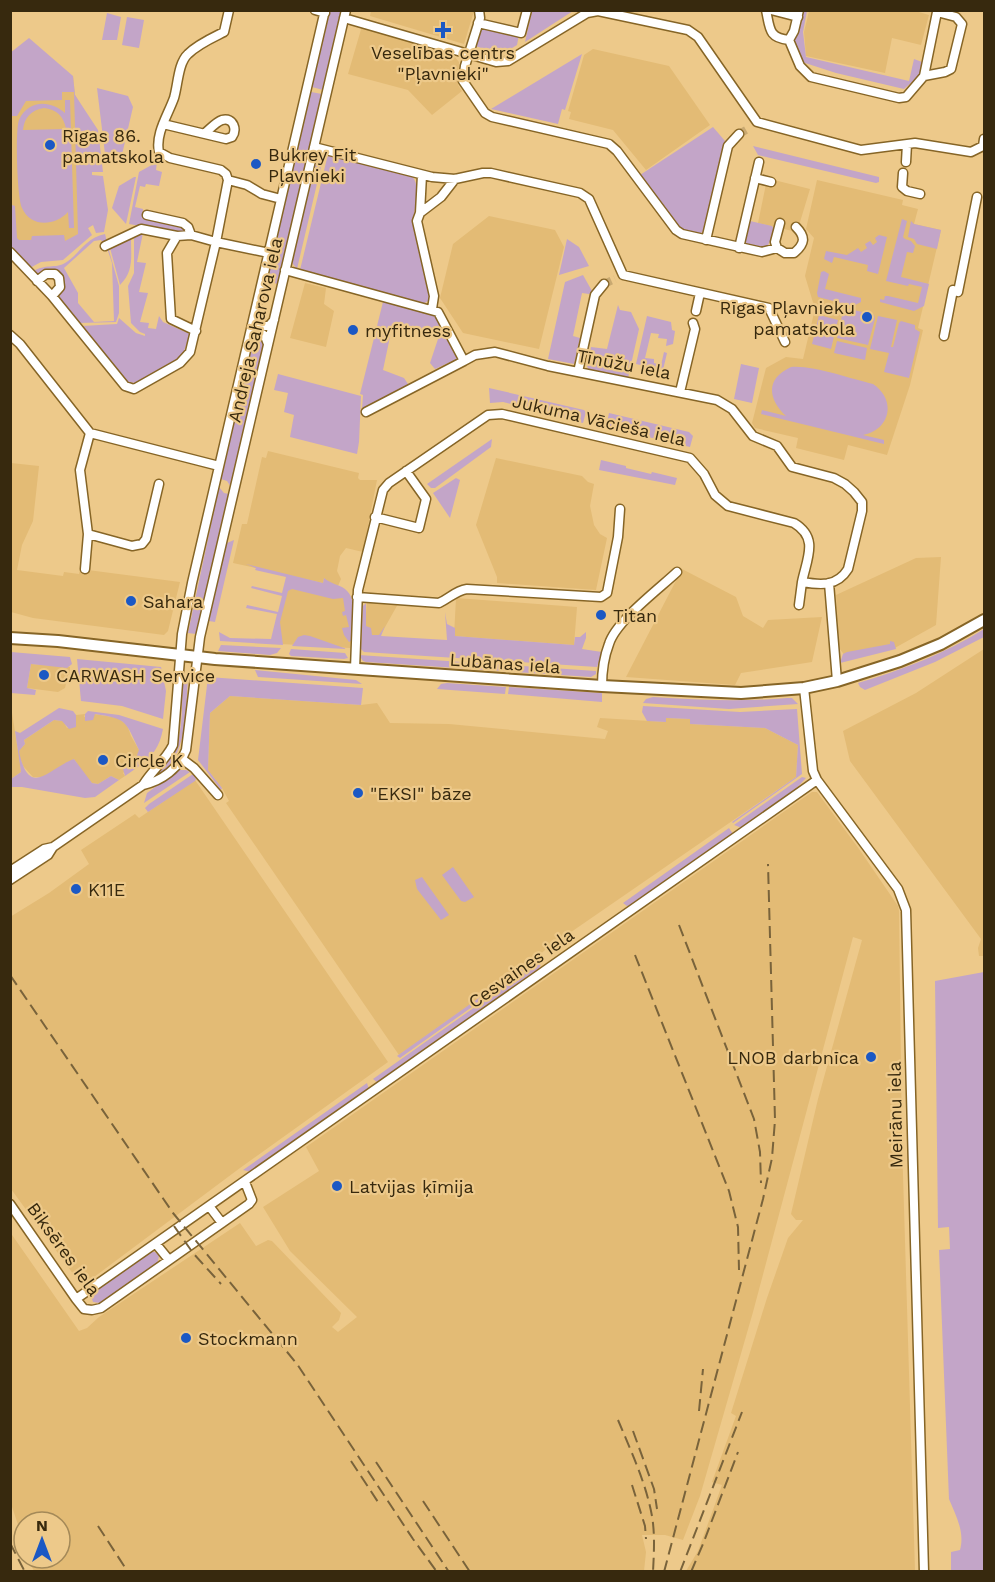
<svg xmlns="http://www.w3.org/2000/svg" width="995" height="1582" font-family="'Work Sans',sans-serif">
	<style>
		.built { fill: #e3bb75 }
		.green { fill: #c3a5c8; fill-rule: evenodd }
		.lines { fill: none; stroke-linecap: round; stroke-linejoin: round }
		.minor-tunnel { stroke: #c9a971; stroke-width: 8; stroke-dasharray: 8 4; stroke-linecap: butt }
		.minor-casing { stroke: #866526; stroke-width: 11 }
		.major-casing { stroke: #866526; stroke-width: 14 }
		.minor { stroke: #fff; stroke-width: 8 }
		.major { stroke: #fff; stroke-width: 10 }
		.rail { stroke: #79633b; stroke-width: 2; stroke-dasharray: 12 6; stroke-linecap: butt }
		.poi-dot { fill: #1b58c4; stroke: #edc98a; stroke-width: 2 }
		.labels { text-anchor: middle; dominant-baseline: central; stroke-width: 4.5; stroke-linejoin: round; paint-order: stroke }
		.poi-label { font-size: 18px; fill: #37290e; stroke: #edc98a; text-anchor: start }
		.street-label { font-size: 18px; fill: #37290e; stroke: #edc98a }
	</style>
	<rect width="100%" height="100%" fill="#edc98a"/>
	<path class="built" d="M912,10L929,15L921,45L892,38L885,73L806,56L804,32L809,11Z
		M371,11H474L464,44L370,16Z
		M362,26L423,44L422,47L454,56L459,62L458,85L462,91L432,115L408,90L348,74Z
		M593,49L669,66L710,125L646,170L613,130L569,119L571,112L568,111L584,55Z
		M73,76L75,95L89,118L94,224L60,247L19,254L10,209V90Z
		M774,180L810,189L797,232L758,223L766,184Z
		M817,180L903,200L902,205L918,209L914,224L941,230L918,328L923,330L910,385L887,455L848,445L844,460L796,448L798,438L755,428L752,423L766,368L786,357L803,359L815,309L805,276L814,238L806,229Z
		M489,216L555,230L564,247L539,349L463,333L440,298L453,244Z
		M305,283L326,288L324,304L334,311L326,347L290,338Z
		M268,451L359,473L358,478L360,480H377L363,552L346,548L340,556L337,571L341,579L338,586L328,583L324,578L323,583L233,563L242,524H247L262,457L266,458Z
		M496,458L582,476L588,482L594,484L590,506L594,525L600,534L607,538L596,590L497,583V577L476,525Z
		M11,463L39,466L33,521L22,545L17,570L63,576L64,572L79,574L80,569L180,582L168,631L164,635L33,618L11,612Z
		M941,557L936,625L893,649L846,657L839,648L836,595L916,558Z
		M682,569L736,597L743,616L763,628L768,620L822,617L812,662L741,673L735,685L626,677Z
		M297,584L346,595L351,617L350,648L281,644L278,622L285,589Z
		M456,598L577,607L574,645L454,636Z
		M367,600L398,604L380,636L372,635L365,627Z
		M984,649V956H979L978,948L981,939L850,761L843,731L916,693Z
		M31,664L70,667V675H68L65,688L58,692L27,688Z
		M230,696L361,705L377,703L390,723L449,724L605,739L608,731L597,727L600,718L666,722V718L690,719V724L765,728L798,745L796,777L545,950L537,957L399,1055L226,803L229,801L222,788L208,770L210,713Z
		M10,700L18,751L25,744L24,740L54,720L63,721L67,728L76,723V715L85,714L84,717L94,714L118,718L127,725L131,736L139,750L140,760L129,767L123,773L125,776L119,780L111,776L98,784L92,783L88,780L74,759L45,777H33L23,766L19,755L21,772L11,779Z
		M195,780L388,1062L240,1168L82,1286L11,1189L10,917L49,893L89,864L81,850L135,814L139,818Z
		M812,792H817L859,849L898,906L899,911L902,1142L915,1571H686L698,1551L722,1485L712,1482L736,1416L731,1413L767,1298L788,1238L803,1220H796L791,1214L818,1099L862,940L853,937L753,1312L700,1496L683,1540L665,1535H642L646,1552L644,1571H34L32,1567L33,1558H60V1522H24V1542L11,1504L10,1232L79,1331L87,1328L99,1317L240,1223L256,1246L268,1240L272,1241L341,1313L339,1320L332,1327L338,1332L357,1317L290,1251L263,1207L319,1171L306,1147Z"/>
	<path class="green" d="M330,11H342L323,90L312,87Z
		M557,11H573L525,42L532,11Z
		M801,11H807L803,32L806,57L909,81L914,59L922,62L920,75L904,89L836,73L802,62L793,42Z
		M107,13L121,17L117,40H102Z
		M127,17L144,20L139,48L122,45Z
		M482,27L519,35L517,45L502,54L475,46L479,29Z
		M29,38L73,76L75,95L98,130L103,172H92V175L103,176L108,210L104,232L96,233L93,225L88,228L92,235L63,260L41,262L28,269L13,251L11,245L10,207L12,205L15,206L17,238L19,240H31L32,236L64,235L65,241L78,234L74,92H62V100L26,101L17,116H11L10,53Z
		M582,54L565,110L562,109L558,124L491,109Z
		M97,88L128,96L133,107L121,159L105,154Z
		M311,92L322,94L278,284L270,282L268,286L266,285Z
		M65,100H70L74,228H69L68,212C55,226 31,228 22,208C17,198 15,130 19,120C28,99 51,100 65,113ZM44,108C56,109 64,116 66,129L23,130C24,118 31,110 44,108Z
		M713,127L725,141L703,231L700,234L682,231L640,175Z
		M753,146L879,177V182L876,183L758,155Z
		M320,154H324L297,269L293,264V258L316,158Z
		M328,154L411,175C422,186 414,205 414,219C414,237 425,273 430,292L428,301L423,304L300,270Z
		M157,162L156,170L162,172L159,186L146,184L145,187L140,186L135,207L143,209L142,218L183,228L185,231L180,233L129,224L139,172Z
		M134,177H136L126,224L112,208L119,186Z
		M902,219L907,221L903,237L905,239L911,241L915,246L913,253L907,252L901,277L929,284L924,306L914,311L880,302V299L884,300L885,296H888L918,303L922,287L909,284L908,286L886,281Z
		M750,221L772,226L775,231L767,247L759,250L746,245V238Z
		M911,221L914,224L941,230L937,249L917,244L914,239L908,237Z
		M143,233L137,262L146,263L139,292L148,293L140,322L149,323L148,328L156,329L159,316L163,322L190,334L182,357L135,383L128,382L82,326L117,324L119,318L136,333L145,336V334L140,332L131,323L128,286L134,273V238Z
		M105,234L107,242L104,244L101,240L94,241L64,268L78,293V303L94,322L114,321L112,263L107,248L108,247L119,286V313L116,322L79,323L55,296L58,272L37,277L32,272C46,263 55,269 65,263C80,254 85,238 105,234Z
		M879,235L887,237L878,274L867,271L868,265L834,257L832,263L824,259L826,251L847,255L858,248L861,252L867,248L865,244L870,241L873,245L877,242L875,238Z
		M131,239C131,257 134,271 120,285L110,248Z
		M567,239L579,247L589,266L559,275Z
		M824,271L829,274L825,289L861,298V302L853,306L818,297L817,293L821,272Z
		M583,275L592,291L589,294L582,293L573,336L580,338L574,364L548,359L565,282Z
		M383,302L437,315L457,359L435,369L430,363L439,336L399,324L397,332H391L383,370L404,378L410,387L362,409L363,395L360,394Z
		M618,305L620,310L631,312L639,329L628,378L589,371L587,366L591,347L607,349Z
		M846,308L874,315L875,319L868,345L837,338L843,311Z
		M819,315L838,320L831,349L812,344Z
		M647,316L671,322L672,330L675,331L673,344L666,346L667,339L658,338L659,334L651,333L645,358L654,359V363L661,365L664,352L667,353L663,370L636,364Z
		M878,316L897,320L891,347H893L899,323L901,321L915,325V329L920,332L909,378L884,372L889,353L870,349Z
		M257,338L264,343L231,487L227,481L221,479L253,340Z
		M837,341L867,348L865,360L834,353Z
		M741,364L759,368L752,403L734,399Z
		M791,367C813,365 851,379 873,384C897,400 890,430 863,435L884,440V444L761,414L762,410L786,416C768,399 765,379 791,367Z
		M278,374L361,396L359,442L357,454L290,437L294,415L284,412L288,393L274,390Z
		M489,388L584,410L586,412L583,423L503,402L490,403Z
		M609,413L689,432L693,436L690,447L606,427Z
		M492,439L491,447L435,488H431L427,484Z
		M601,460L626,466V468C634,470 643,472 651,474L652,472L677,478L675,485L599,470Z
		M456,478L460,480L450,518L433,493Z
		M219,487L224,493L229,494L196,634L188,633Z
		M234,540L215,622L209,621L225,548L227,543Z
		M246,564L323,583L324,578C331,584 338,584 345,589C359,600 352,626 351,641L349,642L344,635L342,628L349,627L346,615L343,616L342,612L345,611L343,598L333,599L292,589L288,591L280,622L283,645L220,641L219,632L230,638L271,639L277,614L246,608L247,605L278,612L282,596L251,588L252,586L282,593L286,577L255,570L256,568Z
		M366,603V626L371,628L372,635H379L385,626L381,636L447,640L445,612L439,606L445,612L447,624L455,628V636L574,645L575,637H580L586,632V638L582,649L602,652L597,667L364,652L361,649L363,606Z
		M984,629V637L935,662L865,690L860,687L858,683C902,670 946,653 984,629Z
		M304,635L310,636L347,649L292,646L298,637Z
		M890,641L894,642L896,649L840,663L843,654L847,652L890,644Z
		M221,645L281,648L277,653L270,655L218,651Z
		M291,649L345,653L348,658L344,659L291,656L289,654Z
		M11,652L70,657L72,664L67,668L31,664L27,688L36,690L35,695L11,693Z
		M359,655L596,671V674L591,677L366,662L363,661Z
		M77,659L161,667L166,691L163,719L122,706L81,701Z
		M255,670L356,680L362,684L258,677Z
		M183,677L188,678C185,713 189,763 150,780C157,771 167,765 172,755C185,733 181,701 183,677Z
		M208,677L363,688L361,705L230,696L210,713L208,770L222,788L221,790L198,760Z
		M447,683L506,687L505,694L437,689L441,684Z
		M509,687L602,693V702L508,694Z
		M653,697C698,700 742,702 787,698H792L798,704L729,709L643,703L646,699Z
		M643,706L740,712L797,709L802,774L733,823L732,822L796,777L798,745L765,728L690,724V719L666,718V722L647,721L642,712Z
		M59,708L73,711L76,715V727L69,729L62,721L54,720L24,740L25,744L19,751C29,801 50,767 74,759L92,783L98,784L111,776L119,780L95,797L85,798L22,787H11V779L21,772L15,731L20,733Z
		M88,711L119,715L163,729C158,755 146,761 125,776L123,769L125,764L129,767L140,760L137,755L139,750C125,721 128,719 95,714L93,720L85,721V714Z
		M179,770H186L190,772L144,803L147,793Z
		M193,774L196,779L195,781L148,812L145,808L149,804Z
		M802,777L806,778L791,794L742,828L734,825Z
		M729,828L733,834L631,905L627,906L623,903Z
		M453,867L474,897L465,902L461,901L442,875Z
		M422,877L449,915L441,920L417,889L415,880Z
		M538,956L537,961L400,1058L397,1056Z
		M540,961L541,964L538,971L378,1083L373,1079Z
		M984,972V1571H951V1552L960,1550C965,1532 956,1516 949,1499L939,1250L950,1249L949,1227L938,1228L935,981Z
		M367,1083L369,1089L251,1172L243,1170Z
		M151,1252H155L159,1256L157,1265L100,1303L93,1302L91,1296L92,1293Z"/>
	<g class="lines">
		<path class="minor-tunnel" d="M739,134L748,129
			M604,284L615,279"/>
		<defs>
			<path id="minor" d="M229,10L224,32C212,38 198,44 188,54C178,63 178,85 174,98C168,115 155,134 159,152L170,158L221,170L226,174L228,180L247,185L262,194L281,199
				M315,10L325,13
				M479,10L480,18L465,66L463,81L485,113L492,117L609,144L617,151L676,230L682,234L762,252L777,248L785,253H794C805,244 806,237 796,227
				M766,10C770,28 768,38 789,40L800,66L811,77L899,98L906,97L924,76L937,12L956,17L962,24L951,69L945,72L924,76
				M771,10L798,17
				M344,18L496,62L508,61L587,13L598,11L688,30L698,37L757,122L861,150L915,143L971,152L983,146L984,139
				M478,23L521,33L527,10
				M789,40L794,31L799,10
				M163,124L226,139L232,137C237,130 234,117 222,120C216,122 210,129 205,133
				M314,147L432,177L455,179L483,173H491L580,193L589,199L623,275L769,308L785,342
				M906,162L907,144
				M903,173L902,187L907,191L920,194
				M422,175L420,213L417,221L434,296L432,309
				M755,178L771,182
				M420,213L441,197L455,179
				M147,215L183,223L188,227L191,235
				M706,240L728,146L739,134
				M105,246L141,229L177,236
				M739,248L759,162
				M777,248L775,242L780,223
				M10,252L52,296L125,386L134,389L180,363L190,352L216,242L269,253
				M285,270L438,312L464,361L475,355L495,352L548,366L717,400L732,409L753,436L777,446L792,467L834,478L845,484L854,492L862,502V511L848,569C837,587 820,585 802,582C807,558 819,538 794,523L728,506L715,495L704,474L690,458L502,414L488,415L389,483L383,490L358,590L355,669
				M37,281L46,274H55L59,278L60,287L52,296
				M696,311L700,293
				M255,314L256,320L262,326H269L274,320
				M196,331L171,319L167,253L177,236L191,235L216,242L228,180
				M10,335L20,344L90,433L219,466
				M944,336L953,290L958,292L977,197
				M249,339L254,334L261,333L265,336L268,344
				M578,372L595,295L604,284
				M680,392L695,329L693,323
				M366,412L464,361
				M375,517L419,528L426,499L406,471
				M88,534L132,546L142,544L146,539L159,484
				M85,569L88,534L80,470L90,433
				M829,583L837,681
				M357,597L439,603C450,598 455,591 467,589L601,597L607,593L618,537L620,509
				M799,605L802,582
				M602,686C602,673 604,657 609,644C616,621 659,589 677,572
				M804,688L813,771L817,780L898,889L906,910L924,1572
				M182,759L194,768L218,795
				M143,785C162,781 179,768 186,750L200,637L346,10
				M10,871L44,849L53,847L143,785C152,770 165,761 173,745L182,634L192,583L325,10
				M10,880L48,855L53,847
				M10,1204L76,1299L84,1309L92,1310L101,1308L249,1204L252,1200L245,1182
				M209,1206L222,1223
				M156,1244L169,1260
				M76,1299L817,780"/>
			<path id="major" d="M10,638L58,641L215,659L602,686L741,693L804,688L837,681L900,661L941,644L984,620"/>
		</defs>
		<use href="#minor" class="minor-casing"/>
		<use href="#major" class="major-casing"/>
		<use href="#minor" class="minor"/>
		<use href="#major" class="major"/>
		<path class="rail" d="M679,925L754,1119L760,1152L761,1183
			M635,955L729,1191L738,1227L739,1270
			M10,975L173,1213L297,1364L413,1539L437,1572
			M174,1226L193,1253L221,1284
			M699,1411L703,1369
			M618,1420C631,1451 646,1483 652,1516C655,1534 654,1553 653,1572
			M633,1431L654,1489L657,1509
			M351,1461L380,1505
			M376,1462L449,1572
			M632,1485L645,1526L646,1539
			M423,1501L470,1572
			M98,1526L128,1572
			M10,1543L25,1572
			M10,1571L11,1572
			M664,1572L763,1199L772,1158L775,1120L768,864
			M680,1572L742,1412
			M691,1572L703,1544L738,1452"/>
	</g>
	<g class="poi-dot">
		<path d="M440 21h6v6h6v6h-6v6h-6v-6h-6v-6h6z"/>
		<circle cx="50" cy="145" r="6"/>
		<circle cx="256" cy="164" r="6"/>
		<circle cx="867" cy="317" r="6"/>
		<circle cx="353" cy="330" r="6"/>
		<circle cx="131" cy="601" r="6"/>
		<circle cx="601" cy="615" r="6"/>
		<circle cx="44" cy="675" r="6"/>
		<circle cx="103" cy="760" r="6"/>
		<circle cx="358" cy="793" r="6"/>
		<circle cx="76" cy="889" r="6"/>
		<circle cx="871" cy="1057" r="6"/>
		<circle cx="337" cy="1186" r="6"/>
		<circle cx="186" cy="1338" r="6"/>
	</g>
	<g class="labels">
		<g class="poi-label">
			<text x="443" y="52" text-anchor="middle">Veselības centrs<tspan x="443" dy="21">"Pļavnieki"</tspan></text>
			<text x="62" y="135">Rīgas 86.<tspan x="62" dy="21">pamatskola</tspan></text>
			<text x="268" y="154">Bukrey Fit<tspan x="268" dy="21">Pļavnieki</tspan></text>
			<text x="855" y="307" text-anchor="end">Rīgas Pļavnieku<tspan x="855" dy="21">pamatskola</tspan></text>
			<text x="365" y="330">myfitness</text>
			<text x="143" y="601">Sahara</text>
			<text x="613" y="615">Titan</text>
			<text x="56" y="675">CARWASH Service</text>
			<text x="115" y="760">Circle K</text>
			<text x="370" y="793">"EKSI" bāze</text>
			<text x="88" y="889">K11E</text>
			<text x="859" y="1057" text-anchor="end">LNOB darbnīca</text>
			<text x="349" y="1186">Latvijas ķīmija</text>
			<text x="198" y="1338">Stockmann</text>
		</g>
		<g class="street-label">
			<text transform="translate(255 330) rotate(-77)">Andreja Saharova iela</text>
			<text transform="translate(624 364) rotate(11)">Tīnūžu iela</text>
			<text transform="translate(599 420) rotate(13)">Jukuma Vācieša iela</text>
			<text transform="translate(505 663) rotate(4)">Lubānas iela</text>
			<text transform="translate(521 968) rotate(-35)">Cesvaines iela</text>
			<text transform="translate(895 1115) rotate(-91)">Meirānu iela</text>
			<text transform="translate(64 1249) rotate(54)">Biksēres iela</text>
		</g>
	</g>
	<rect width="995" height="1582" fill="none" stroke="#37290e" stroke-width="24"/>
	<g transform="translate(42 1540)"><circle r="28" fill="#edc98a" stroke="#a48958" stroke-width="1.5"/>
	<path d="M0-4.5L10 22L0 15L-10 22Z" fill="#1b58c4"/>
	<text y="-9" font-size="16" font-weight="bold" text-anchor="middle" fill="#37290e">N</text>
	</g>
</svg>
